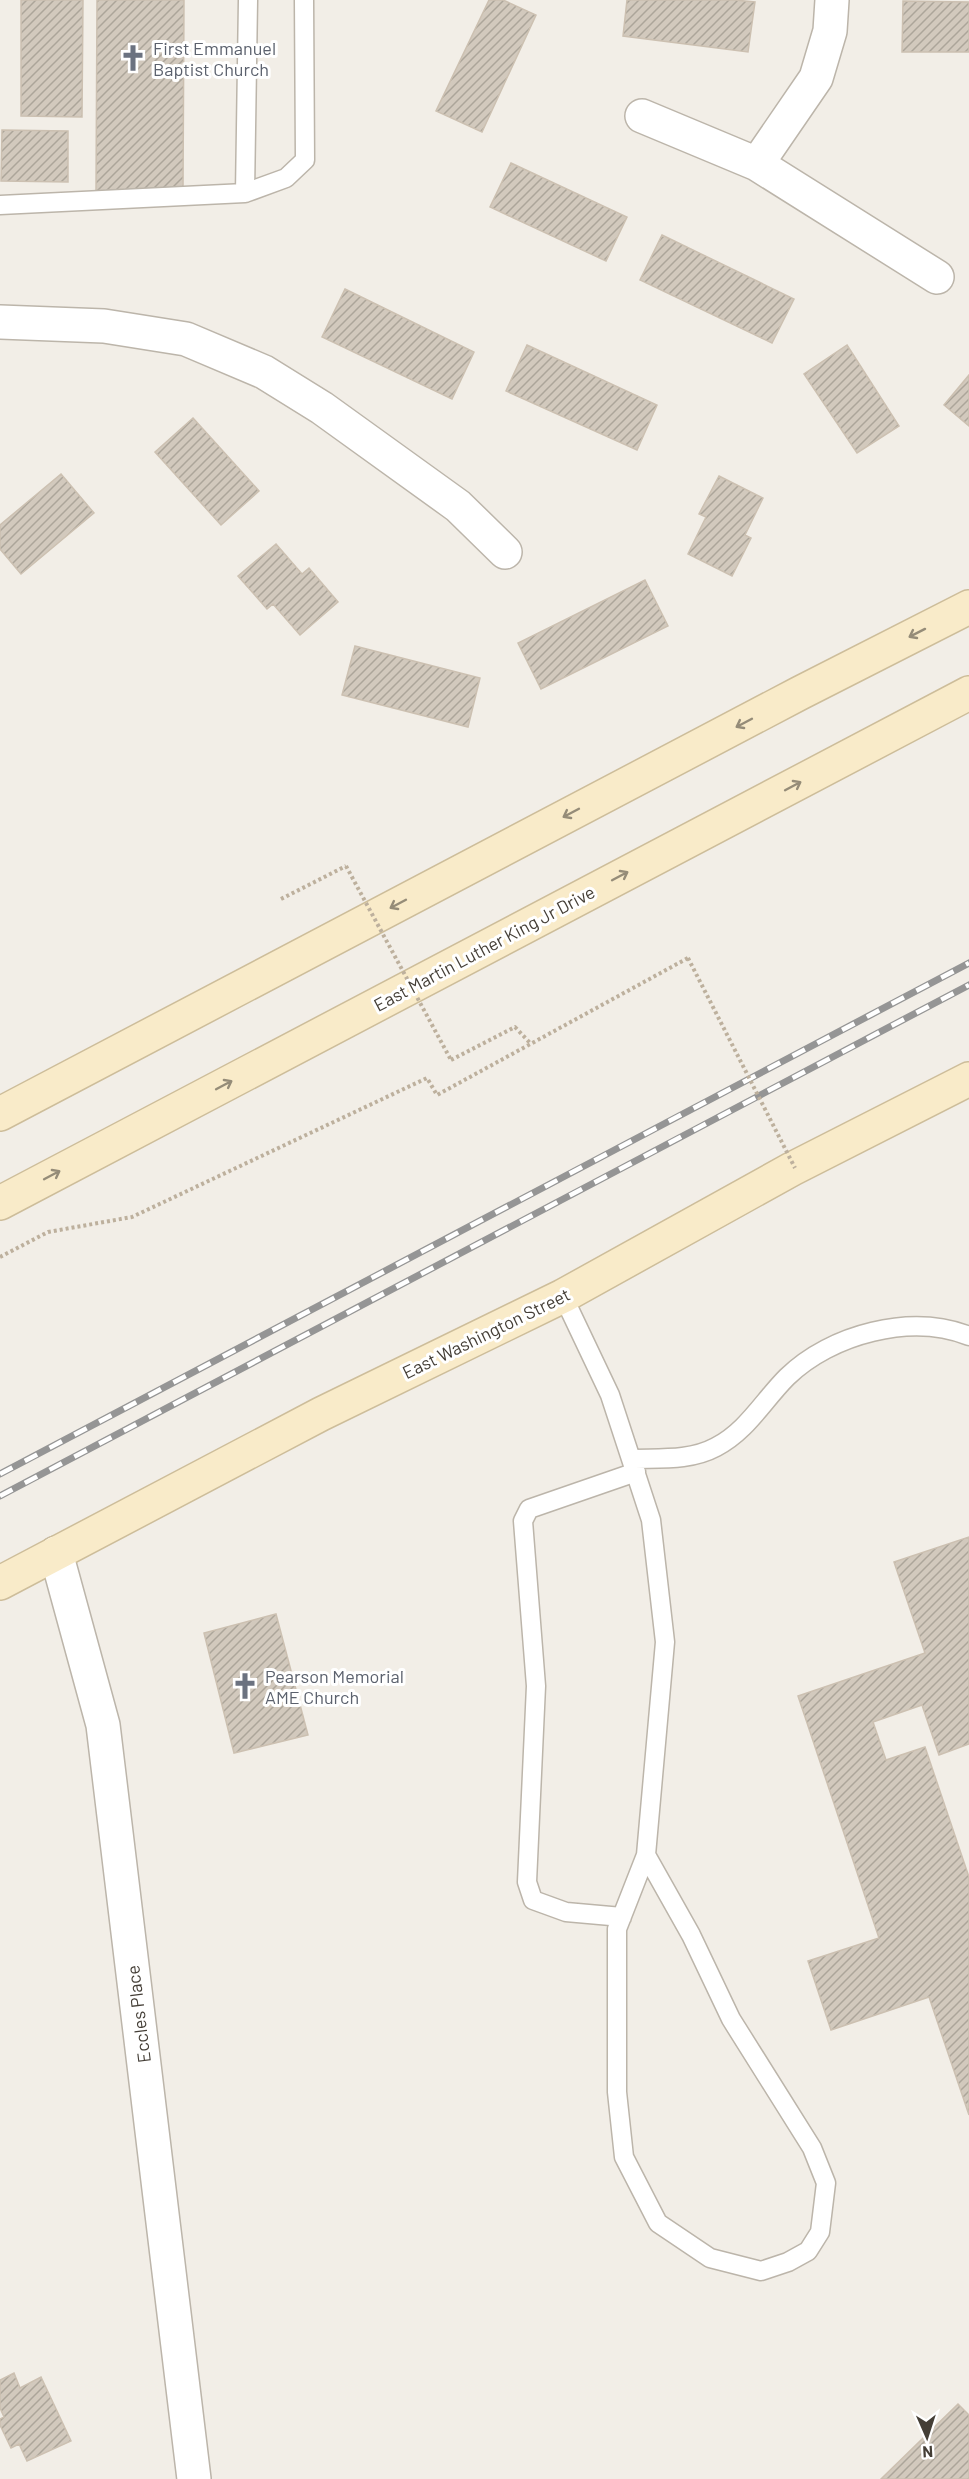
<svg xmlns="http://www.w3.org/2000/svg" width="969" height="2479" font-family="Barlow,sans-serif">
	<style>
		.building { fill: url(#building-hatch); stroke: #ccc0b1; stroke-width: 1.5 }
		.lines { fill: none; stroke-linecap: round; stroke-linejoin: round }
		.lane-casing { stroke: #bcb5aa; stroke-width: 21 }
		.street-casing { stroke: #bcb5aa; stroke-width: 36 }
		.secondary-casing { stroke: #cdbd9a; stroke-width: 36 }
		.path { stroke: #bdb09d; stroke-width: 4; stroke-dasharray: 3 3; stroke-linecap: butt }
		.lane { stroke: #fff; stroke-width: 18 }
		.street { stroke: #fff; stroke-width: 33 }
		.secondary { stroke: #f9ebc9; stroke-width: 33 }
		.rail-casing { stroke: #959595; stroke-width: 7 }
		.rail { stroke: #fff; stroke-width: 4.5; stroke-dasharray: 14; stroke-linecap: butt }
		.path-bridge { stroke: #bdb09d; stroke-width: 4; stroke-dasharray: 3 3; stroke-linecap: butt }
		.oneway { stroke: #958c78 }
		.labels { text-anchor: middle; dominant-baseline: central; stroke-width: 6; stroke-linejoin: round; paint-order: stroke }
		.worship-label { font-size: 18px; fill: #5b616d; stroke: #fff; text-anchor: start }
		.street-label { font-size: 18px; fill: #443e36; stroke: #fff }
	</style>
	<defs>
		<pattern id="building-hatch" width="6" height="6" patternUnits="userSpaceOnUse" patternTransform="scale(1.5)"><rect width="6" height="6" fill="#d2c9bd"/><path d="M-1 1l2-2M0 6l6-6M5 7l2-2" fill="none" stroke="#aca59a"/></pattern>
	</defs>
	<rect width="100%" height="100%" fill="#f2eee7"/>
	<path class="building" d="M21,0H83L82,117L21,116Z
		M97,0H184L183,192H96Z
		M489,0H503L536,15L482,132L436,111Z
		M627,0H735L755,2L748,52L623,36Z
		M903,1L969,2V52H902Z
		M2,130L68,131V182L1,181Z
		M511,163L627,217L606,261L490,207Z
		M662,235L794,299L772,343L640,280Z
		M345,289L474,352L452,399L322,337Z
		M527,345L657,405L637,450L506,391Z
		M847,345L899,426L857,453L804,374Z
		M969,375V426L944,405Z
		M193,418L259,491L221,525L155,452Z
		M61,474L94,513L21,574L0,549V525Z
		M719,476L763,498L745,535L751,538L732,576L688,554L706,517L699,514Z
		M276,544L302,574L309,568L338,602L300,635L273,604L267,609L238,576Z
		M645,580L668,626L541,689L518,643Z
		M355,646L480,678L468,727L342,695Z
		M969,1537V1744L939,1755L922,1705L873,1722L886,1760L925,1747L969,1877V2115L929,1997L831,2030L808,1961L879,1938L798,1696L925,1653L894,1562Z
		M276,1614L308,1735L234,1753L204,1633Z
		M14,2373L20,2388L41,2377L71,2441L27,2461L19,2444L11,2448L0,2425V2419L4,2417L0,2408V2380Z
		M958,2404L969,2415V2479H881Z"/>
	<g class="lines">
		<defs>
			<path id="lane" d="M245,193L248,0
				M0,205L245,193L286,178L305,160L304,0
				M563,1296L610,1395L651,1520L665,1642L646,1855L617,1929V2092L624,2157L658,2223L710,2258L761,2271L788,2262L808,2251L820,2232L826,2183L812,2148L731,2019L691,1935L646,1855
				M632,1459C660,1458 690,1461 716,1447C747,1431 763,1401 787,1377C831,1334 911,1313 969,1336
				M622,1917L566,1912L533,1900L527,1882L536,1686L523,1521L529,1509L636,1472"/>
			<path id="street" d="M642,116L757,164L937,277
				M757,164L816,78L830,31L832,0
				M0,322L104,326L186,339L264,372L322,408L458,506L505,552
				M56,1553L103,1725L194,2479"/>
			<path id="secondary" d="M0,1114L800,693L969,607
				M0,1203L969,693
				M0,1583L321,1414L563,1296L792,1169L969,1079"/>
		</defs>
		<use href="#lane" class="lane-casing"/>
		<use href="#street" class="street-casing"/>
		<use href="#secondary" class="secondary-casing"/>
		<path class="path" d="M281,899L346,866
			M451,1060L515,1027L531,1044
			M0,1257L48,1232L132,1217L427,1078L437,1095L688,958"/>
		<use href="#lane" class="lane"/>
		<use href="#street" class="street"/>
		<use href="#secondary" class="secondary"/>
		<defs>
			<path id="rail" d="M0,1474L969,963
				M0,1496L969,985"/>
		</defs>
		<use href="#rail" class="rail-casing"/>
		<use href="#rail" class="rail"/>
		<path class="path-bridge" d="M346,866L451,1060
			M688,958L795,1168"/>
	</g>
	<defs><path id="oneway-shaft" d="M-6 0H5M1.5-3L5.5 0L1.5 3" fill="none" stroke-width="1.6" stroke-linecap="round" stroke-linejoin="round" transform="scale(1.5)"/></defs>
	<g class="oneway">
		<use href="#oneway-shaft" transform="translate(917 633) rotate(153)"/>
		<use href="#oneway-shaft" transform="translate(744 723) rotate(152)"/>
		<use href="#oneway-shaft" transform="translate(793 786) rotate(-28)"/>
		<use href="#oneway-shaft" transform="translate(571 813) rotate(152)"/>
		<use href="#oneway-shaft" transform="translate(620 876) rotate(-28)"/>
		<use href="#oneway-shaft" transform="translate(398 904) rotate(152)"/>
		<use href="#oneway-shaft" transform="translate(224 1085) rotate(-28)"/>
		<use href="#oneway-shaft" transform="translate(52 1175) rotate(-28)"/>
	</g>
	<defs>
		<symbol id="church-bare" viewBox="-9 -9 18 18"><path d="M-1.2-6h2.4v3.5h3.3v2.4h-3.3V6h-2.4V-.1h-3.3v-2.4h3.3Z" fill="#6b7280" stroke="#fff" stroke-width="2.5" paint-order="stroke"/></symbol>
	</defs>
	<g fill-rule="evenodd">
		<use href="#church-bare" x="114" y="39" width="38" height="38"/>
		<use href="#church-bare" x="226" y="1667" width="38" height="38"/>
	</g>
	<g class="labels">
		<g class="worship-label">
			<text x="153" y="48">First Emmanuel<tspan x="153" dy="21">Baptist Church</tspan></text>
			<text x="265" y="1676">Pearson Memorial<tspan x="265" dy="21">AME Church</tspan></text>
		</g>
		<g class="street-label">
			<text transform="translate(484 948) rotate(-28)">East Martin Luther King Jr Drive</text>
			<text transform="translate(486 1333) rotate(-26)">East Washington Street</text>
			<text transform="translate(138 2014) rotate(-97)">Eccles Place</text>
		</g>
	</g>
	<g transform="translate(927 2437) rotate(177)" stroke="#ffffff" stroke-width="4.5" paint-order="stroke">
	<path d="M0-4.5L10 22L0 15L-10 22Z" fill="#443e36"/>
	<text y="-9" font-size="16" font-weight="bold" text-anchor="middle" fill="#443e36">N</text>
	</g>
</svg>
